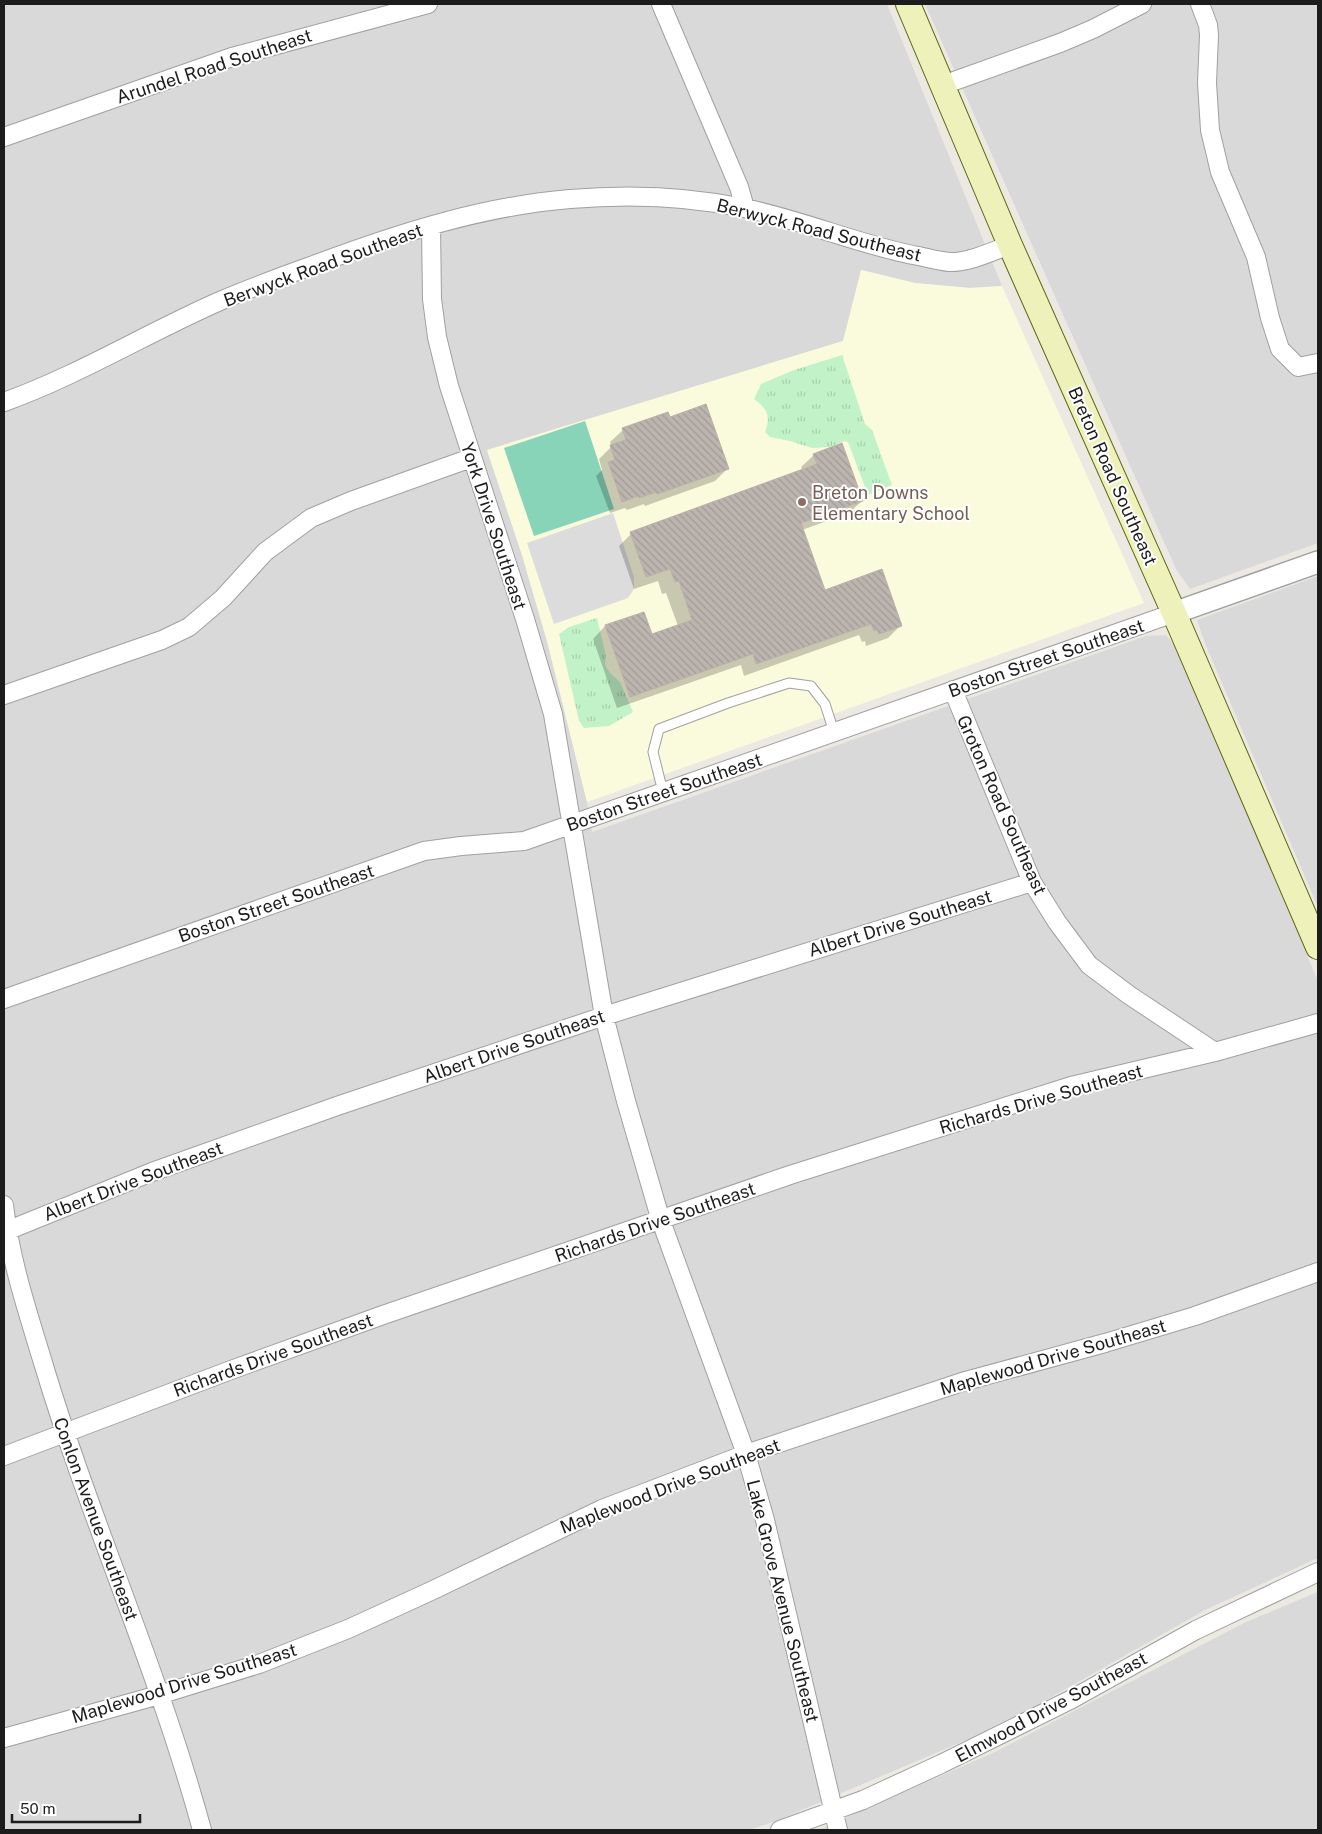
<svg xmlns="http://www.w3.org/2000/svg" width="1322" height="1834" font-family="'Public Sans',sans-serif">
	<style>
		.residential { fill: #dad9d9 }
		.education { fill: #fafbdc }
		.park { fill: url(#park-tufts) }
		.pitch { fill: #87d4b9 }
		.parking { fill: #dcdcdc }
		.shadow { fill: #0003 }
		.building { fill: url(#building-back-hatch); stroke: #bcb1a6 }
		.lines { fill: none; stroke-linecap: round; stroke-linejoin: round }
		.service-casing { stroke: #a0a0a0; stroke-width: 11 }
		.minor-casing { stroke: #a0a0a0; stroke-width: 20 }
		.tertiary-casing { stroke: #a0a0a0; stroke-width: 24 }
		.secondary-casing { stroke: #5a670f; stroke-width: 26 }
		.service { stroke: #fff; stroke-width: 9 }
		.minor { stroke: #fff; stroke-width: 18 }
		.tertiary { stroke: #fff; stroke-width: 21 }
		.secondary { stroke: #eef2ba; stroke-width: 24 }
		.education-dot { fill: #8d6e63; stroke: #fff; stroke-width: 2 }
		.labels { text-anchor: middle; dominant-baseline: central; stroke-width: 4; stroke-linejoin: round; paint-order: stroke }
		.street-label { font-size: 18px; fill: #1c1c1c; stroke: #fff }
		.education-label { font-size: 18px; fill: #785e54; stroke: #fff; text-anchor: start }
	</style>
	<defs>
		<pattern id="park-tufts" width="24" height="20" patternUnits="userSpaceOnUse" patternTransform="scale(1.25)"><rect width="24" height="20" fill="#c2f3c8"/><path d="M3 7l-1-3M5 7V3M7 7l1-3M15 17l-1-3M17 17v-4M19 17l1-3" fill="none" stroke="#a6d0ab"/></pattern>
		<pattern id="building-back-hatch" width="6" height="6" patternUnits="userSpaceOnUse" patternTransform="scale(1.25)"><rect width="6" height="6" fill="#bcb5af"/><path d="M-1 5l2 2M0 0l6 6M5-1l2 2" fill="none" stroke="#a19b96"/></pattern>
	</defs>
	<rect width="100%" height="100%" fill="#ece9e2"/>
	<path class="residential" d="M4,4H887L1002,286L970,288L915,283L862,270L843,341L487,450L522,555L547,641L587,802L592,832L1146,636L1166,635L1177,649L1318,981V1558L1207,1609L1006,1723L776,1821L749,1830H4Z
		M925,4H1318V543L1190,589L1176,569Z
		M1318,576V907L1206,646L1197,620Z
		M1318,1592V1830H818L995,1752L1246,1622Z"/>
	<path class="education" d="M861,270L915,283L970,288L1002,286L1144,603L587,802L547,641L522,555L487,450L843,341Z"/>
	<path class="park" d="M842,355L865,424L872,430L892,485L868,495L848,442L844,441L830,447L812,448L790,441L770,437L765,432C771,415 768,410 754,399L761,384L794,370Z
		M597,618L606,656L605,665L610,673L620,682L633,712L609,726L584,728L579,721L559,634L569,627Z"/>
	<path class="pitch" d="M585,421L614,509L534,536L504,448Z"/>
	<path class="parking" d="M613,513L634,577V589L628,598L554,624L527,543Z"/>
	<path class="shadow" d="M669,418L728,468L715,481L645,506L644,504L627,510L625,508L610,513L596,476L602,470L599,459L612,446L610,442L623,430Z
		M814,455L862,501L849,513L802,530L824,591L900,626L888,638L866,646L865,641L862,642L859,635L744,676L741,665L617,708L593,639L605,626L643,613L651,636L678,626L666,593L662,594L658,581L634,589L619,546L631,534L803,471L801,467Z"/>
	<path class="building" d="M706,404L729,469L657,494L656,492L639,498L638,496L622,502L608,462L615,460L610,445L626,440L622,428L668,412L670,417Z
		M842,443L863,501L801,523L825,590L882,569L902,626L879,634L877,630L874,631L871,624L756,664L753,654L630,697L605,625L644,612L652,634L692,620L679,581L675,582L670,569L646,577L630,532L817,464L813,454Z"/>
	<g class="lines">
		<defs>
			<path id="service" d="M663,792L653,752L659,729L728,703L789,683L811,686L825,704L834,732"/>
			<path id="minor" d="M661,4L739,187L745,208
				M1200,4L1208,25L1209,35L1207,83L1210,130L1220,172L1256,257L1270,318L1280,349L1298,367L1318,363
				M943,85L1060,43L1093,29L1142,4
				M4,137L232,57L428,4
				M431,226L432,299L437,337L449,386L525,619L553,714L604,1016L626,1101L661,1221L746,1454L765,1520L838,1830
				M4,402C79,375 147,333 220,301C252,287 286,275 319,263C399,233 484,206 570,199C628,194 687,196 744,208C803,220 859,245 918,256C928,258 939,261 949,262C968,263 993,251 1010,245
				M953,690L1032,882L1057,922L1089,965L1129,995L1215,1052
				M4,695L162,640L189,627L223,598L265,552L311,518L351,501L471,458
				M4,999L424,851L461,846L524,841L1174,613
				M4,1205C10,1260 28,1313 44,1366C91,1522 159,1672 202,1830
				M4,1232L152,1172L337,1106L604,1016L1032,882
				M4,1456L231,1370L383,1315L790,1175L1071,1086L1215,1052L1318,1023
				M4,1738L159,1695L259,1664L348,1629L431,1591L602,1509L746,1454L962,1382L1105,1343L1195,1316L1318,1272
				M780,1830L863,1800L941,1764L1072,1699L1196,1630L1318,1572"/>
			<path id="tertiary" d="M1174,613L1318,562"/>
			<path id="secondary" d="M908,4L1010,245L1174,613L1318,947"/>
		</defs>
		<use href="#service" class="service-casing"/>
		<use href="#minor" class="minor-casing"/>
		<use href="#tertiary" class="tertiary-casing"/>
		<use href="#secondary" class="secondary-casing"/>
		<use href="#service" class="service"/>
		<use href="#minor" class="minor"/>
		<use href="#tertiary" class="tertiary"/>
		<use href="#secondary" class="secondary"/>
	</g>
	<circle class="education-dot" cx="802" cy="502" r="5"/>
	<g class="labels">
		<g class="street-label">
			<text transform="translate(214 66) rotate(-18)">Arundel Road Southeast</text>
			<text transform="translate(819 230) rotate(14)">Berwyck Road Southeast</text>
			<text transform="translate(323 265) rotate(-20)">Berwyck Road Southeast</text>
			<text transform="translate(1113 476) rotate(66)">Breton Road Southeast</text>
			<text transform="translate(494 526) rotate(72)">York Drive Southeast</text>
			<text transform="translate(1046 658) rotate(-19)">Boston Street Southeast</text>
			<text transform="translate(664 792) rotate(-19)">Boston Street Southeast</text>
			<text transform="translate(1002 805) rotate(66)">Groton Road Southeast</text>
			<text transform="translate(276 903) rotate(-19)">Boston Street Southeast</text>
			<text transform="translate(900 923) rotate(-17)">Albert Drive Southeast</text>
			<text transform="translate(514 1046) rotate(-19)">Albert Drive Southeast</text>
			<text transform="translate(1041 1099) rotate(-16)">Richards Drive Southeast</text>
			<text transform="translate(133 1181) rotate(-21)">Albert Drive Southeast</text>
			<text transform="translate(655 1222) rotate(-19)">Richards Drive Southeast</text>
			<text transform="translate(273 1355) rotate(-20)">Richards Drive Southeast</text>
			<text transform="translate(1053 1357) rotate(-16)">Maplewood Drive Southeast</text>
			<text transform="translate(670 1486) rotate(-21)">Maplewood Drive Southeast</text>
			<text transform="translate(96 1519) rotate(70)">Conlon Avenue Southeast</text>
			<text transform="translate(783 1601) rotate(76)">Lake Grove Avenue Southeast</text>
			<text transform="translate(184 1683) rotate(-17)">Maplewood Drive Southeast</text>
			<text transform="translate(1051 1707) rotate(-28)">Elmwood Drive Southeast</text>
		</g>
		<g class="education-label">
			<text x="812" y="492">Breton Downs<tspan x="812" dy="21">Elementary School</tspan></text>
		</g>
	</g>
	<rect width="1322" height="1834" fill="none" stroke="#1c1c1c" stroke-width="10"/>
	<path d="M12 1814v8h128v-8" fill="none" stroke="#1c1c1c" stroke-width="2.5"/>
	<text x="20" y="1814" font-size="15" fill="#1c1c1c" stroke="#ffffff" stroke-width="4" paint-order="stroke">50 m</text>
</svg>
